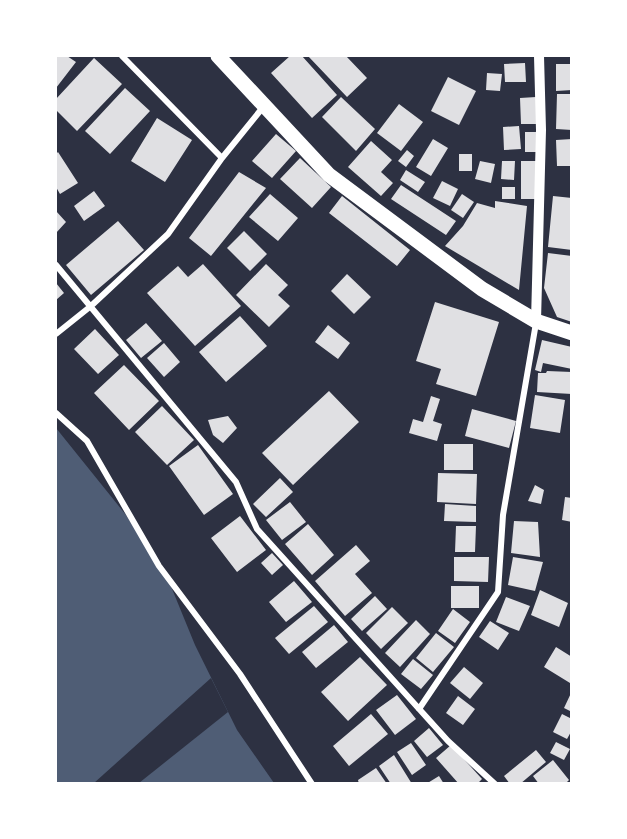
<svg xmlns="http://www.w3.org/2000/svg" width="627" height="839" font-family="Bitter,serif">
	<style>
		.water { fill: #4f5d75 }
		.pier { fill: #2d3142 }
		.building { fill: #e0e0e3 }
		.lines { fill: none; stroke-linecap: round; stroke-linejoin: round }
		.minor { stroke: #fff; stroke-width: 6 }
		.tertiary { stroke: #fff; stroke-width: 10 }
		.primary { stroke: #fff; stroke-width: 15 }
	</style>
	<rect width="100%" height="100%" fill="#2d3142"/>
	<path class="water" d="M56,428L126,515L170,584L195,645L237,730L274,783H56Z"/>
	<path class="pier" d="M211,678L228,712L139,783H94Z"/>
	<path class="building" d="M56,56H67L76,62L56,88Z
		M290,56H302L337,95L312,118L271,73Z
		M308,56H346L367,78L347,97Z
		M94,58L122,84L77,131L56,110V99Z
		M525,63L526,82H505L504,64Z
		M556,64H572V90L556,91Z
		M487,73L502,74L500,91L486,90Z
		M448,77L476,91L459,125L431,111Z
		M125,88L150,111L110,154L85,131Z
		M557,94H572V130L556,129Z
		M341,97L375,129L356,151L322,117Z
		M536,97L537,124H521L520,98Z
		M399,104L423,122L401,151L377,133Z
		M157,118L192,140L165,182L131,161Z
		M519,126L521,149L504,150L503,127Z
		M525,132H537V152H525Z
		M276,134L296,151L272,178L252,161Z
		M433,139L448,148L431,176L416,167Z
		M572,139V166H557L556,140Z
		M371,141L392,160L381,172L393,183L381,196L348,167Z
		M407,150L414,156L406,167L398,161Z
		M58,152L78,183L60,194L56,187V154Z
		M459,154H472V171H459Z
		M300,158L331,187L312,208L280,179Z
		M480,161L495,164L491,183L475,179Z
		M502,161H515L514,180L501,179Z
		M521,161H537V199H521Z
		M406,170L425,182L418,192L400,180Z
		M239,172L266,188L211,256L189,238Z
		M442,181L458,189L450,206L433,198Z
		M401,185L456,221L446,235L391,199Z
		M502,187H515V199H502Z
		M94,191L105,206L84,221L74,206Z
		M270,194L298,218L278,241L249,217Z
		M462,194L474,202L463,218L451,210Z
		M342,196L410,250L397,266L329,213Z
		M553,196L572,198V250L548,247Z
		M495,201L527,206L519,290L445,246L463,226L477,203L495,208Z
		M56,211L66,222L56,233Z
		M118,221L144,250L91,295L66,265Z
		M244,231L267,254L250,271L227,248Z
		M548,253L572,256V322L557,317L544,288Z
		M203,264L241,306L195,346L147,293L178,266L188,277Z
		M266,264L288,285L278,295L290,306L269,327L236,295Z
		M347,274L371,297L354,314L331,291Z
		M56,283L64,293L56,300Z
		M435,302L499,322L476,396L436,384L441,369L416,361Z
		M240,316L267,346L226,382L199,352Z
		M146,323L162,341L141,358L126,340Z
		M328,325L350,343L338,359L315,342Z
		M95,329L119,355L98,374L74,349Z
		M542,340L572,347V369L543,363L541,372L535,370Z
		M164,343L180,362L164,377L147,358Z
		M124,365L159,401L129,430L94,393Z
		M547,371L572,372V394L537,392L538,373H546Z
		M329,391L359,422L293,485L262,453Z
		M535,395L565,400L560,433L530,428Z
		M431,396L440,399L433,421L442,424L437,441L409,433L413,419L423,422Z
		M162,406L194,440L167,465L135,432Z
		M472,409L516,421L509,448L465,436Z
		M228,416L237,428L223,443L213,435L208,420Z
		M444,444H473V470H444Z
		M198,445L233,494L204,515L169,466Z
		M438,473L477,474L476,504L437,502Z
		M280,478L293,492L266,517L253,504Z
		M535,485L544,490L541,504L528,501Z
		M565,497L572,498V522L562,520Z
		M290,502L306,522L282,540L266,520Z
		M445,504L476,506V522L444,521Z
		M240,516L266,550L237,572L211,538Z
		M514,521L538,522L540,557L511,553Z
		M308,524L334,555L312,575L285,544Z
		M456,526H476L475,552H455Z
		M356,545L370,561L355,574L372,593L345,616L315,581Z
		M272,553L283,565L272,575L261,563Z
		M454,557H489L488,582L454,581Z
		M513,557L543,562L535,591L508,585Z
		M294,581L312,602L286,622L269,602Z
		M451,586H479V608H451Z
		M540,590L568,603L559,627L531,615Z
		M375,596L387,609L362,631L351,619Z
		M506,597L530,606L519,631L496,622Z
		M314,606L328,622L289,654L275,638Z
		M392,607L408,623L381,649L366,633Z
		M453,609L470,622L455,643L438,631Z
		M416,620L430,634L400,667L385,653Z
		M490,621L509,633L498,650L479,637Z
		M334,625L348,642L316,668L302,652Z
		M436,633L454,647L433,672L416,658Z
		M556,647L572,657L570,683L544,667Z
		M360,657L387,685L348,721L321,692Z
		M413,659L433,675L421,689L401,674Z
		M464,667L483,683L470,699L450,683Z
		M572,691V712L564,708Z
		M397,695L416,719L395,735L376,710Z
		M458,696L475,709L463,725L446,713Z
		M371,714L388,734L349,766L333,746Z
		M562,714L572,719V730L567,739L553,732Z
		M429,728L443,745L427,757L414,741Z
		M556,742L570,749L564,760L550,753Z
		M411,743L426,765L412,775L397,752Z
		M451,745L482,779L477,784H459L436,758Z
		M536,750L546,762L520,784H510L504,776Z
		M394,755L412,784H391L379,766Z
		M553,760L569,780L565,784H539L533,776Z
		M376,768L387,784H359L358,780Z
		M439,776L444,784H426Z"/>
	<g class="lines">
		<path class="minor" d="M122,56L222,158
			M56,265L236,482L257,529L448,741L495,784
			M56,334L91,306L168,234L222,158L264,106
			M56,413L87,441L159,566L240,674L312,784
			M419,709L498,592L503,515L536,323"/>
		<path class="tertiary" d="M536,321L541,130L539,56"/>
		<path class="primary" d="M218,56L329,175L482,289L536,321L572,333"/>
	</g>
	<rect width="627" height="839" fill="none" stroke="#ffffff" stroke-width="114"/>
</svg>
